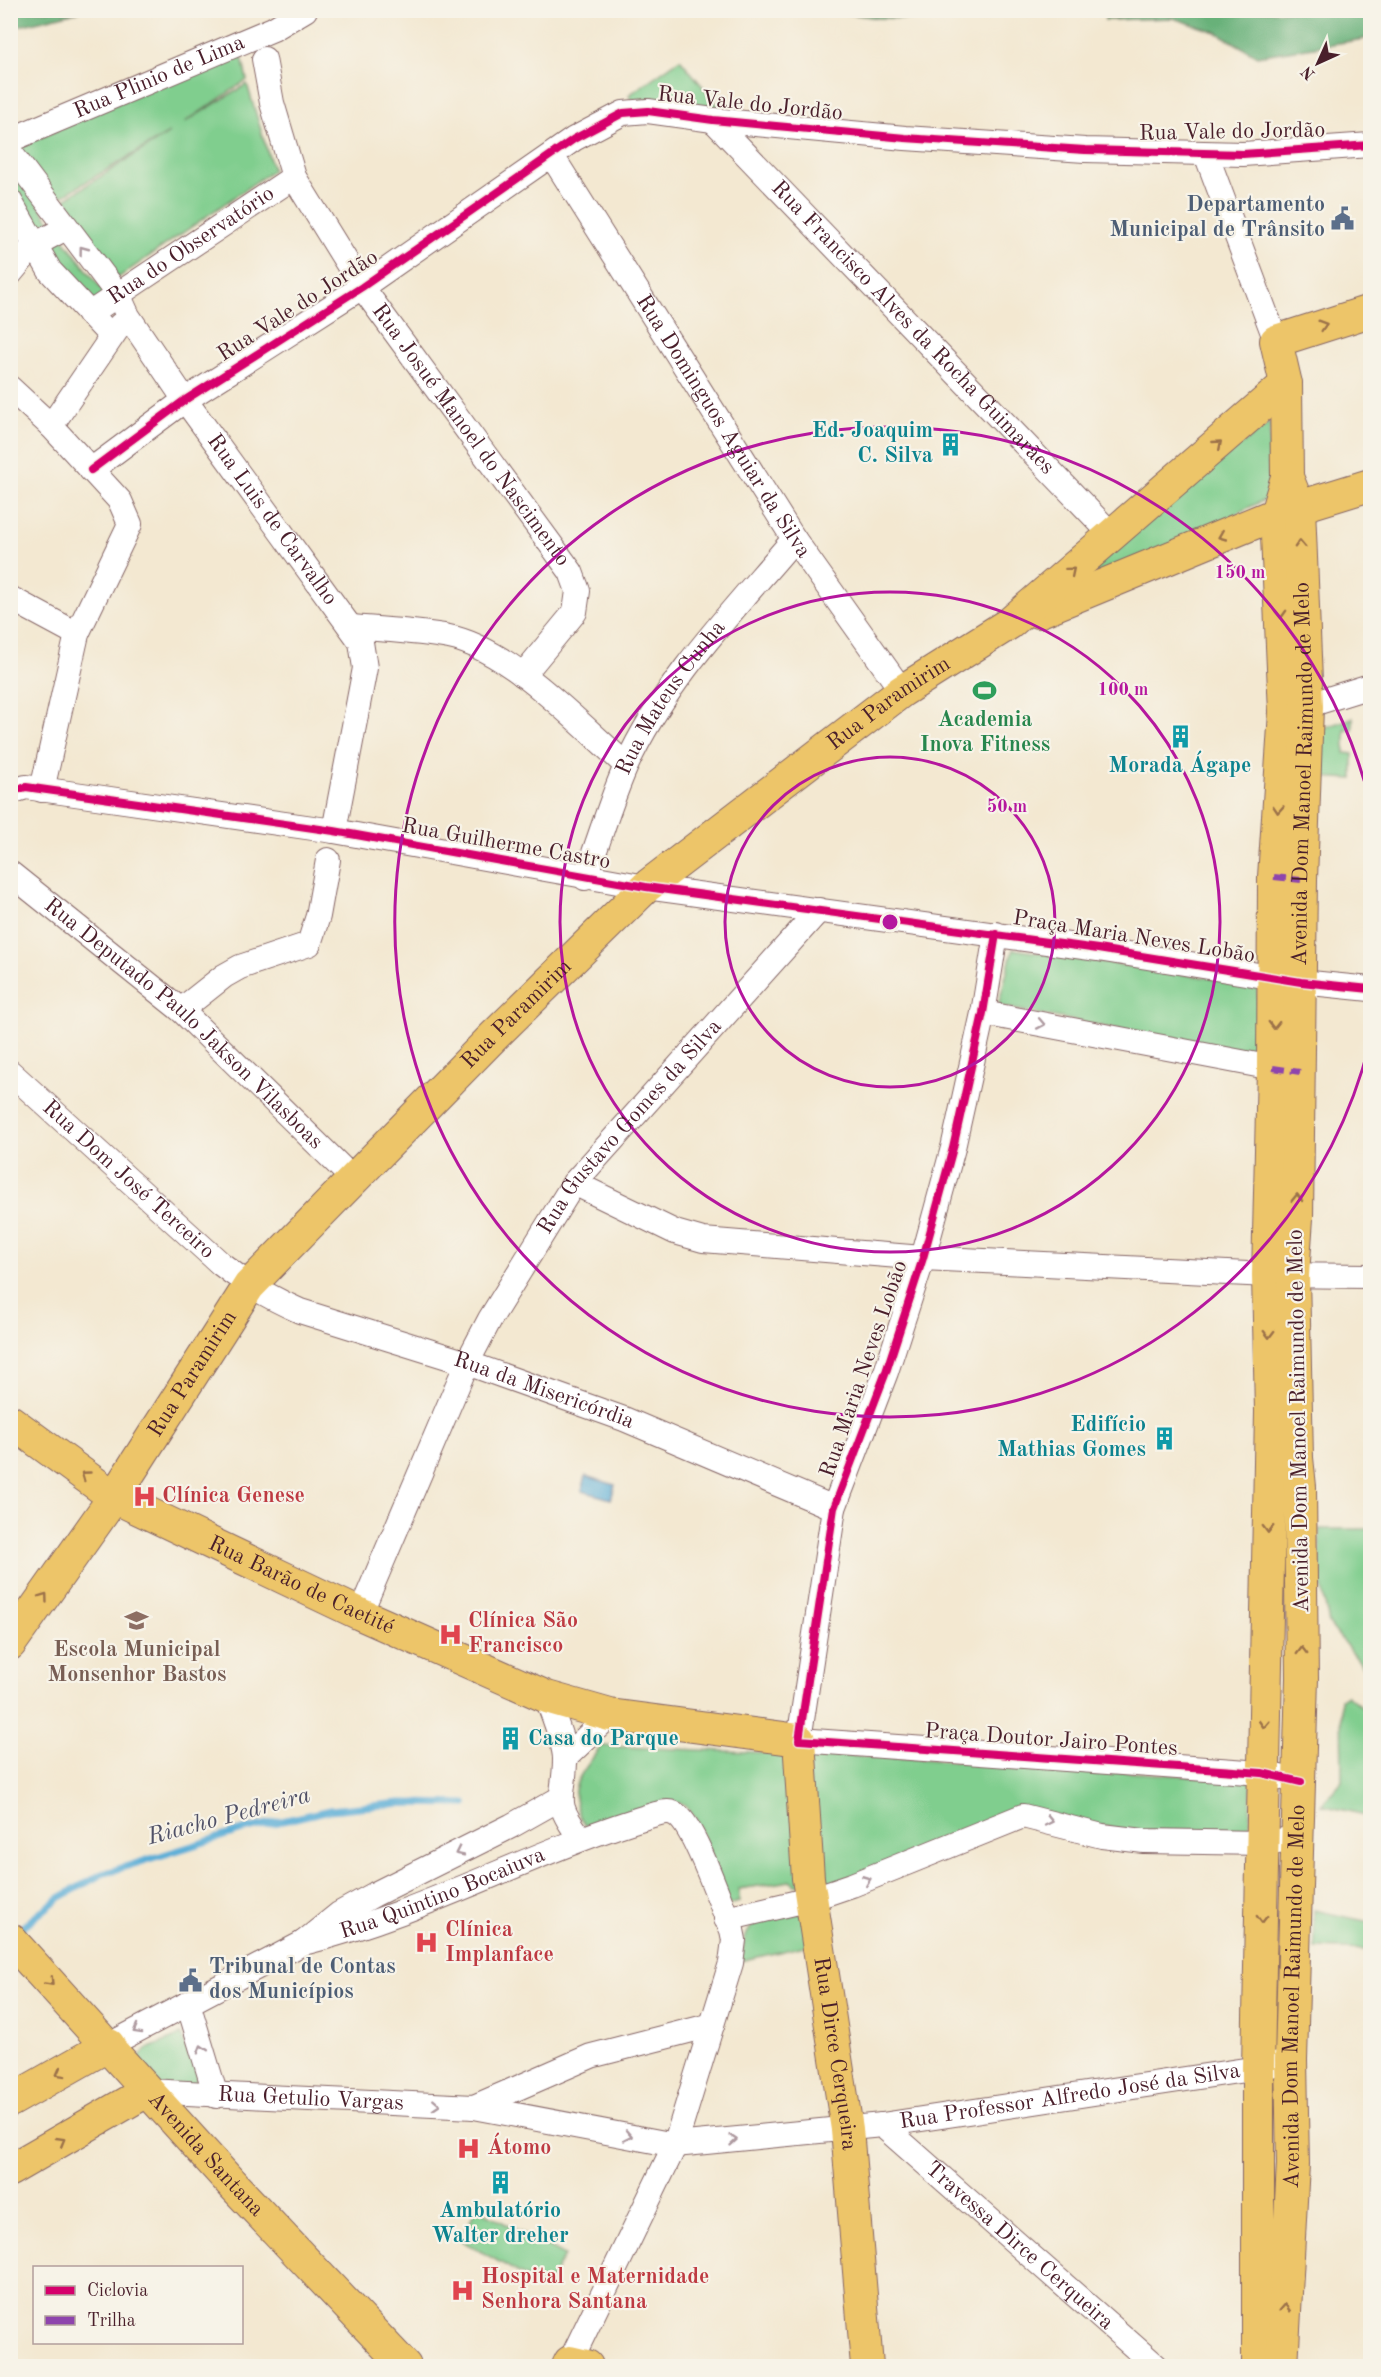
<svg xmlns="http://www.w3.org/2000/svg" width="1381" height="2377" font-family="'Old Standard TT',serif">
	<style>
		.green { fill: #80ce8e; stroke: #65765c; stroke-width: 1.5 }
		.forest { fill: #68b179; stroke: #596852; stroke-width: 1.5 }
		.water { fill: #5baed7; stroke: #526681; stroke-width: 1.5 }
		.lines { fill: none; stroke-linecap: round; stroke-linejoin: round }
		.stream { stroke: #5baed7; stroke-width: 7 }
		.minor-casing { stroke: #856565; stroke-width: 26 }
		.major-casing { stroke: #856565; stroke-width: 34 }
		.minor { stroke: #fff; stroke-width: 24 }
		.major { stroke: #edc569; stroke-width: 32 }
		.quiet { stroke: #8e44ad; stroke-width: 6; stroke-dasharray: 12 6; stroke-linecap: butt }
		.cycleway-casing { stroke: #f7f3e8; stroke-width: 11 }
		.cycleway { stroke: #d6006c; stroke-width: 8 }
		.oneway { stroke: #ae9aa0 }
		.oneway2 { stroke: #9c724a }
		.ring { fill: none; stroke: #b5179e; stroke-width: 3 }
		.labels { text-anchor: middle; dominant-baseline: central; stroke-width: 4.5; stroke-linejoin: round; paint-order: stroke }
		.street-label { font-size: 22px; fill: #4a1f2b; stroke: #f7f3e8 }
		.service-label { font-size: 22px; font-weight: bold; fill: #4e5e75; stroke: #f7f3e8; text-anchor: end }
		.culture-label { font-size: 22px; font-weight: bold; fill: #0d838f; stroke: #f7f3e8; text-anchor: end }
		.leisure-label { font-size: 22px; font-weight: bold; fill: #27864d; stroke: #f7f3e8 }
		.health-label { font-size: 22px; font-weight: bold; fill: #be3a42; stroke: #f7f3e8; text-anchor: start }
		.education-label { font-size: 22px; font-weight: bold; fill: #785e54; stroke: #f7f3e8 }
		.water-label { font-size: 24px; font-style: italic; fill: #505167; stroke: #f7f3e8 }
		.centre { fill: #b5179e; stroke: #f7f3e8; stroke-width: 3 }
		.ring-label { font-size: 18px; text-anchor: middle; font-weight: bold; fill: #b5179e; stroke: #f7f3e8; stroke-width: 4.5; stroke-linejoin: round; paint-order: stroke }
	</style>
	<rect width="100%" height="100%" fill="#f7f3e8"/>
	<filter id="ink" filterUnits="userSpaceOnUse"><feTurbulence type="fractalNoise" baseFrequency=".0167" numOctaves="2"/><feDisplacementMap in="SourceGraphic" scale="12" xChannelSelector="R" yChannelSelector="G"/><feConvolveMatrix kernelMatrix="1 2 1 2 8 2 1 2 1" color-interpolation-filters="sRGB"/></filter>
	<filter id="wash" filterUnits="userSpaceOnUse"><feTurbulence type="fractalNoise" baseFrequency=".008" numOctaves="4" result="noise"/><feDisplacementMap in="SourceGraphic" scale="24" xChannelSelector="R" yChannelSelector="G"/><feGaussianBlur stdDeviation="1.35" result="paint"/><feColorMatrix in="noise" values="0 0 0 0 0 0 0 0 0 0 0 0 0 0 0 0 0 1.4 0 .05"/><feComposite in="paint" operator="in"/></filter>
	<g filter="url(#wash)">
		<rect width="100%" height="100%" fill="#f3e8d1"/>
		<path class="green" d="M240,48L247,80L185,122L247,84L273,170L118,278L65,199L169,133L54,201L19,147Z
			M680,59L722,110L648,99L631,100L629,95Z
			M10,160L50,222L35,234L11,191Z
			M61,236L107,296L94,307L42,249Z
			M1270,422L1268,498L1019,622Z
			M1353,718V730H1345V753L1353,754V779L1315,777L1316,730Z
			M1013,949L1257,985L1262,1057L998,1006Z
			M1319,1529H1370V1675L1329,1624L1321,1583Z
			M1347,1695L1365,1710L1370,1703V1816L1321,1805L1342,1781L1341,1699Z
			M601,1746L922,1759L1252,1780L1249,1833L1125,1831L1022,1808L832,1886L795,1885L790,1881L739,1889V1902L729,1905L696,1819L684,1804L664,1801L602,1828L584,1825C564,1786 579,1779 601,1746Z
			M1314,1910L1370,1922V1950L1315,1948Z
			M804,1912L809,1945L741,1961C744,1945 743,1932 757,1922Z
			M181,2035L198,2075L195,2086L151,2089L131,2064L147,2049Z
			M477,2208L564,2256L546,2288L460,2240Z"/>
		<path class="forest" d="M10,11L11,10L81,11L11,28Z
			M829,11H979L921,19L878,18Z
			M1105,11H1370V38L1257,56L1216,32L1173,18L1105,20Z"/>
		<path class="water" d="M586,1476L615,1485L611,1499L582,1491Z"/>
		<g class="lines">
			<path class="stream" d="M21,1928L59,1898L102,1874L243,1830L330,1810L401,1803L465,1804"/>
		</g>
	</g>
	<g filter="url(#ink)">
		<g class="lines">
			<defs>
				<g id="minor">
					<path id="s1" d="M264,59L272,103L294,177L362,287L571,572L578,591L575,612L523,675"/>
					<path id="s2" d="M713,120L1113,536"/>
					<path id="s3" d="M10,140L273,29L305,10"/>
					<path id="s4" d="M10,152L119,296L128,316L185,400L361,642L365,668L334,831"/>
					<path d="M1206,154L1276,341"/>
					<path id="s5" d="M552,156L794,539L902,691"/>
					<path d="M10,201L50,271L110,335"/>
					<path d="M10,274L34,245L66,228"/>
					<path id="s6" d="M89,314L294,177"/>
					<path d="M10,388L51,426L120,501L130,524L77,634L42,790"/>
					<path d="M51,426L120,325"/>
					<path d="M91,470L185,400L362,287L574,139L623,113L648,111L713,120L905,138L1085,150L1243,154L1370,145"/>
					<path d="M10,598L77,634"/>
					<path d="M352,627C384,630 417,631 449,637C510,649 580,725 626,765"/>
					<path d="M1293,710L1370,686"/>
					<path d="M10,792L26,787L334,831L646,887L1098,949L1301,982L1370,989"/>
					<path id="s7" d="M10,873L181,1010L353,1179"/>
					<path id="s8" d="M585,878C599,841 610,802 626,766C665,680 733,611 794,539"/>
					<path d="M996,934L983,1013L953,1148L923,1258L886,1372L834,1508L799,1740L1262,1773L1301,1782"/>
					<path d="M181,1010L224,976L240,967L309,944L318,916L328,860"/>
					<path d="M983,1013L1273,1068"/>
					<path id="s9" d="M10,1072L221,1264C246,1284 270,1298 300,1311L467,1363L624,1419L834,1508"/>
					<path d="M574,1183L675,1232L703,1240L923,1258L1268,1275L1370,1276"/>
					<path id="s10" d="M360,1614L467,1363L490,1319L574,1183L819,910"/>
					<path d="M547,1697C552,1714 565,1743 565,1759C565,1800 551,1799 580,1837"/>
					<path d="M565,1758L610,1715"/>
					<path d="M726,1919L811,1899L852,1885L1023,1816L1102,1836L1144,1841L1263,1843L1298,1838"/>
					<path id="s11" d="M303,1943C426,1913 535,1849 656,1814C664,1812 671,1810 678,1816C696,1830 721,1906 732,1930L734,1940L731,1963L675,2145L570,2362"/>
					<path d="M188,2003L216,2096"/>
					<path d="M109,2045L303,1943L339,1914L375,1894L511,1826L559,1799"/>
					<path id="s12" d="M147,2091L474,2107L675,2145L882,2125L1258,2068L1291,2060"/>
					<path d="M474,2107L591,2056L712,2025"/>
					<path id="s13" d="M882,2125L1156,2366"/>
				</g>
				<g id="major">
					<path d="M1038,612L1276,514L1370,485"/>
					<path id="s14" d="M10,1421L114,1497L360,1614L547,1697L610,1715L799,1740L808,1878L847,2129L867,2366"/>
					<path id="s15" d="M10,1644L114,1497L249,1286L494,1036L646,887L902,691L1010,623L1286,384"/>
					<path id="s16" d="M10,1939L234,2186L405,2366"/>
					<path d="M10,2101L109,2045"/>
					<path d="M10,2170L147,2091"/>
					<path d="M568,2366L570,2362L587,2366"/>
					<path d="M1258,2366V2068L1271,1412L1268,1275L1273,1068L1274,877L1285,712L1276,514L1287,477L1286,384L1276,341L1370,311"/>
					<path id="s17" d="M1282,2366L1293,2164L1291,2060L1302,1678L1300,1487L1297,1458L1293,1275L1297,1218L1301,880L1307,707L1299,507L1287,477"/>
				</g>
			</defs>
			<use href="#minor" class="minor-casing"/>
			<use href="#major" class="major-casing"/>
			<use href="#minor" class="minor"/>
			<use href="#major" class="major"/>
			<path class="quiet" d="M1274,877L1301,880
				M1273,1068L1300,1072"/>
			<defs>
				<path id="cycleway" d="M91,470L185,400L362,287L574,139L623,113L648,111L713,120L905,138L1085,150L1243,154L1370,145
					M10,792L26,787L334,831L646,887L1098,949L1301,982L1370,989
					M996,934L983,1013L953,1148L923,1258L886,1372L834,1508L799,1740L1262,1773L1301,1782"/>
			</defs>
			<use href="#cycleway" class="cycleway-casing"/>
			<use href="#cycleway" class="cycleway"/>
		</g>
		<defs><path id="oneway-chevron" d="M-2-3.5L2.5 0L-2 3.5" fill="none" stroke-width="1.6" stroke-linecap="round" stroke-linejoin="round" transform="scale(1.5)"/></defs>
		<g class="oneway">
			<use href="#oneway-chevron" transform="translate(83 250) rotate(-127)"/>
			<use href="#oneway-chevron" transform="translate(1041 1024) rotate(11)"/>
			<use href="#oneway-chevron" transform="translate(1049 1821) rotate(12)"/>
			<use href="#oneway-chevron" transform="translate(459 1852) rotate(154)"/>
			<use href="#oneway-chevron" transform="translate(867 1880) rotate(-22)"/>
			<use href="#oneway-chevron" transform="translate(137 2030) rotate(151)"/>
			<use href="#oneway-chevron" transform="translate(202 2049) rotate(-107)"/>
			<use href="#oneway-chevron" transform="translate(436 2105) rotate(3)"/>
			<use href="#oneway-chevron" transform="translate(628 2136) rotate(11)"/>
			<use href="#oneway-chevron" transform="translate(733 2140) rotate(-5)"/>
		</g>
		<g class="oneway2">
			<use href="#oneway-chevron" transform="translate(1323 325) rotate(-17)"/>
			<use href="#oneway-chevron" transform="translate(1218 444) rotate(-41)"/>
			<use href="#oneway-chevron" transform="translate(1222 536) rotate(158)"/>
			<use href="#oneway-chevron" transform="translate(1300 544) rotate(-92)"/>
			<use href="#oneway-chevron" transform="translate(1071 571) rotate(-40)"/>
			<use href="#oneway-chevron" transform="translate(1281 614) rotate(88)"/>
			<use href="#oneway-chevron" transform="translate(1278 809) rotate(94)"/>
			<use href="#oneway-chevron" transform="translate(1274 1025) rotate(91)"/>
			<use href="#oneway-chevron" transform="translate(1297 1198) rotate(-89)"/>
			<use href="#oneway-chevron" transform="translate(1269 1334) rotate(89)"/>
			<use href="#oneway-chevron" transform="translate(85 1475) rotate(-144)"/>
			<use href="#oneway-chevron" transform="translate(1268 1529) rotate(91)"/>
			<use href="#oneway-chevron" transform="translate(44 1597) rotate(-54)"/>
			<use href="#oneway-chevron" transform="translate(1302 1651) rotate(-90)"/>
			<use href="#oneway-chevron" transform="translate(1264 1724) rotate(92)"/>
			<use href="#oneway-chevron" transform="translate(1262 1919) rotate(91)"/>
			<use href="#oneway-chevron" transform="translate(50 1982) rotate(47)"/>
			<use href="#oneway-chevron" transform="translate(60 2073) rotate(151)"/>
			<use href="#oneway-chevron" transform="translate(61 2141) rotate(-30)"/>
			<use href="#oneway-chevron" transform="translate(1285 2308) rotate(-87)"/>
		</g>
	</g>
	<g class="ring">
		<circle cx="890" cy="922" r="165"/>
		<circle cx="890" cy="922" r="330"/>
		<path d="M1370 1042A495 495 0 1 1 1370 802"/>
	</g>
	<defs>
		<symbol id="civic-bare" viewBox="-9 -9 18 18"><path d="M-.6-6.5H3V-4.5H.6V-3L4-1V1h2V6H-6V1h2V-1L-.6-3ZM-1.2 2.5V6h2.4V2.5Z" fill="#5c6f8a" stroke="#f7f3e8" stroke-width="2.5" paint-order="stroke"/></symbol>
		<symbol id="building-bare" viewBox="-9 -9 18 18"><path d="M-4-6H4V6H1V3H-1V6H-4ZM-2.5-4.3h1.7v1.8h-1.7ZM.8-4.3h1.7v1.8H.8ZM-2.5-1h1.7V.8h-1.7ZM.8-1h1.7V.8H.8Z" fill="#0f9aa8" stroke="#f7f3e8" stroke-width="2.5" paint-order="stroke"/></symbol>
		<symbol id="stadium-bare" viewBox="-9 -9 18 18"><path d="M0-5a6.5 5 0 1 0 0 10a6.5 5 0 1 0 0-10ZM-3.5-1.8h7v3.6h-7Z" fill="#2e9e5b" stroke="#f7f3e8" stroke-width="2.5" paint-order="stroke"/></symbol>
		<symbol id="hospital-bare" viewBox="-9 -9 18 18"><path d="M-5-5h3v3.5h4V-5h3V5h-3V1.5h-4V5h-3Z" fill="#e0444e" stroke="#f7f3e8" stroke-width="2.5" paint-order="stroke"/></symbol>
		<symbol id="school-bare" viewBox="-9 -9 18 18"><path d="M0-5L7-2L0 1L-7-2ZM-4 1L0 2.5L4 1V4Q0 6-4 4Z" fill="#8d6e63" stroke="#f7f3e8" stroke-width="2.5" paint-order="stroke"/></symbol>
	</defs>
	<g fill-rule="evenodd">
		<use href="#civic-bare" x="1326" y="202" width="33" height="33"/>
		<use href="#building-bare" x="934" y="428" width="33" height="33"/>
		<use href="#stadium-bare" x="968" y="674" width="33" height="33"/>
		<use href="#building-bare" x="1164" y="720" width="33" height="33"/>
		<use href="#building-bare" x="1148" y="1422" width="33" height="33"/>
		<use href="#hospital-bare" x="128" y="1480" width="33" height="33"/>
		<use href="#school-bare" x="120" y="1604" width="33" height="33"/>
		<use href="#hospital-bare" x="434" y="1618" width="33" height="33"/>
		<use href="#building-bare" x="494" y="1722" width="33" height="33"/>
		<use href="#hospital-bare" x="410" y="1926" width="33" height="33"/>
		<use href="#civic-bare" x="174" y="1964" width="33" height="33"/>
		<use href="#hospital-bare" x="452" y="2132" width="33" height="33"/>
		<use href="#building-bare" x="484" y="2166" width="33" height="33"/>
		<use href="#hospital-bare" x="446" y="2274" width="33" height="33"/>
	</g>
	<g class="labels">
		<g class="street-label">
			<text stroke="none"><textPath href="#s3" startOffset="162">Rua Plinio de Lima</textPath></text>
			<text transform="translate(750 104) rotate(6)">Rua Vale do Jordão</text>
			<text transform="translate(1232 132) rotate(-1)">Rua Vale do Jordão</text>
			<text stroke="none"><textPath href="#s6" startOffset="123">Rua do Observatório</textPath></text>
			<text transform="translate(298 306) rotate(-33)">Rua Vale do Jordão</text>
			<text stroke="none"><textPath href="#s2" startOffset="288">Rua Francisco Alves da Rocha Guimarães</textPath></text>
			<text stroke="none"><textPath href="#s5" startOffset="320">Rua Dominguos Aguiar da Silva</textPath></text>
			<text stroke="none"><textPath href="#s1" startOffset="435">Rua Josué Manoel do Nascimento</textPath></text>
			<text stroke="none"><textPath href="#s4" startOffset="452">Rua Luis de Carvalho</textPath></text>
			<text stroke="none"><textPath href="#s8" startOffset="201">Rua Mateus Cunha</textPath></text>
			<text stroke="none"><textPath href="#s15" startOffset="1298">Rua Paramirim</textPath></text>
			<text stroke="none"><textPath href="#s17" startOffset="1593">Avenida Dom Manoel Raimundo de Melo</textPath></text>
			<text transform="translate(506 844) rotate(10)">Rua Guilherme Castro</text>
			<text transform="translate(1134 937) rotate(9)">Praça Maria Neves Lobão</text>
			<text stroke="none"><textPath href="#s15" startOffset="812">Rua Paramirim</textPath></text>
			<text stroke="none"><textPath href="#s7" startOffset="230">Rua Deputado Paulo Jakson Vilasboas</textPath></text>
			<text stroke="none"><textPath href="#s10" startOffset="561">Rua Gustavo Gomes da Silva</textPath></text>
			<text stroke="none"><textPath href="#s9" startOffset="160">Rua Dom José Terceiro</textPath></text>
			<text transform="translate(864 1369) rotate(-71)">Rua Maria Neves Lobão</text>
			<text stroke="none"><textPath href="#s15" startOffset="326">Rua Paramirim</textPath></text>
			<text stroke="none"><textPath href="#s9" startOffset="634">Rua da Misericórdia</textPath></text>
			<text transform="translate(1299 1421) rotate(-91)">Avenida Dom Manoel Raimundo de Melo</text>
			<text stroke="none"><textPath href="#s14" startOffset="336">Rua Barão de Caetité</textPath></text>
			<text transform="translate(1051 1740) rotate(4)">Praça Doutor Jairo Pontes</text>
			<text stroke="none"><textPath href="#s11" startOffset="148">Rua Quintino Bocaiuva</textPath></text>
			<text stroke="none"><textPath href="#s17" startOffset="370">Avenida Dom Manoel Raimundo de Melo</textPath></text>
			<text stroke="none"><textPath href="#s14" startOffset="1178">Rua Dirce Cerqueira</textPath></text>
			<text stroke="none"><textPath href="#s12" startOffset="930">Rua Professor Alfredo José da Silva</textPath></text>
			<text stroke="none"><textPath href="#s12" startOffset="164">Rua Getulio Vargas</textPath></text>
			<text stroke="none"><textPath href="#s16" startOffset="291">Avenida Santana</textPath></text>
			<text stroke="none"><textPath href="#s13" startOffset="183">Travessa Dirce Cerqueira</textPath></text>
		</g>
		<g class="service-label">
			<text x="1325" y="205">Departamento<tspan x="1325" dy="25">Municipal de Trânsito</tspan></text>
			<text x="209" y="1967" text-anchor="start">Tribunal de Contas<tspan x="209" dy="25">dos Municípios</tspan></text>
		</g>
		<g class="culture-label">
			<text x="933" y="431">Ed. Joaquim<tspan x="933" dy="25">C. Silva</tspan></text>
			<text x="1180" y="766" text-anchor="middle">Morada Ágape</text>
			<text x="1146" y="1425">Edifício<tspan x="1146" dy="25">Mathias Gomes</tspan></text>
			<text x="528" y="1739" text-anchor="start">Casa do Parque</text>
			<text x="500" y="2211" text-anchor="middle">Ambulatório<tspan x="500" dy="25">Walter dreher</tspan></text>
		</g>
		<g class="leisure-label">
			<text x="985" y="720">Academia<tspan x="985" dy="25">Inova Fitness</tspan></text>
		</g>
		<g class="health-label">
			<text x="162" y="1496">Clínica Genese</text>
			<text x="468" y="1621">Clínica São<tspan x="468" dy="25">Francisco</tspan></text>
			<text x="445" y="1930">Clínica<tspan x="445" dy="25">Implanface</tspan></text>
			<text x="487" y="2148">Átomo</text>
			<text x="481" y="2277">Hospital e Maternidade<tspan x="481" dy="25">Senhora Santana</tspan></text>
		</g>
		<g class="education-label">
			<text x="137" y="1650">Escola Municipal<tspan x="137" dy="25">Monsenhor Bastos</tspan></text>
		</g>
		<g class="water-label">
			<text transform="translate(229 1817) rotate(-15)">Riacho Pedreira</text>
		</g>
	</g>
	<circle cx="890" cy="922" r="9" class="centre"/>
	<g class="ring-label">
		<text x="1240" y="578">150 m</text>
		<text x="1123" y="695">100 m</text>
		<text x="1007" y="812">50 m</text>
	</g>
	<rect width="1381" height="2377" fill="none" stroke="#f7f3e8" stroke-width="36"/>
	<rect x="33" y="2266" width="210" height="78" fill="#f7f3e8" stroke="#b29e9c" stroke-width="1.5"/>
	<rect x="45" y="2286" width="30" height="9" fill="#d6006c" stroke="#b29e9c" stroke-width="1.5"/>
	<text x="87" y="2296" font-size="18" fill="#4a1f2b">Ciclovia</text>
	<rect x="45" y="2316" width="30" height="9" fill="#8e44ad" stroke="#b29e9c" stroke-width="1.5"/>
	<text x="87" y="2326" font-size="18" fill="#4a1f2b">Trilha</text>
	<g transform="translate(1318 63) rotate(225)" stroke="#f7f3e8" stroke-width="4.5" paint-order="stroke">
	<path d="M0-4.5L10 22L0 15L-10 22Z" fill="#4a1f2b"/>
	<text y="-9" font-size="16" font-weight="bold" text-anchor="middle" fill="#4a1f2b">N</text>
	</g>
</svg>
